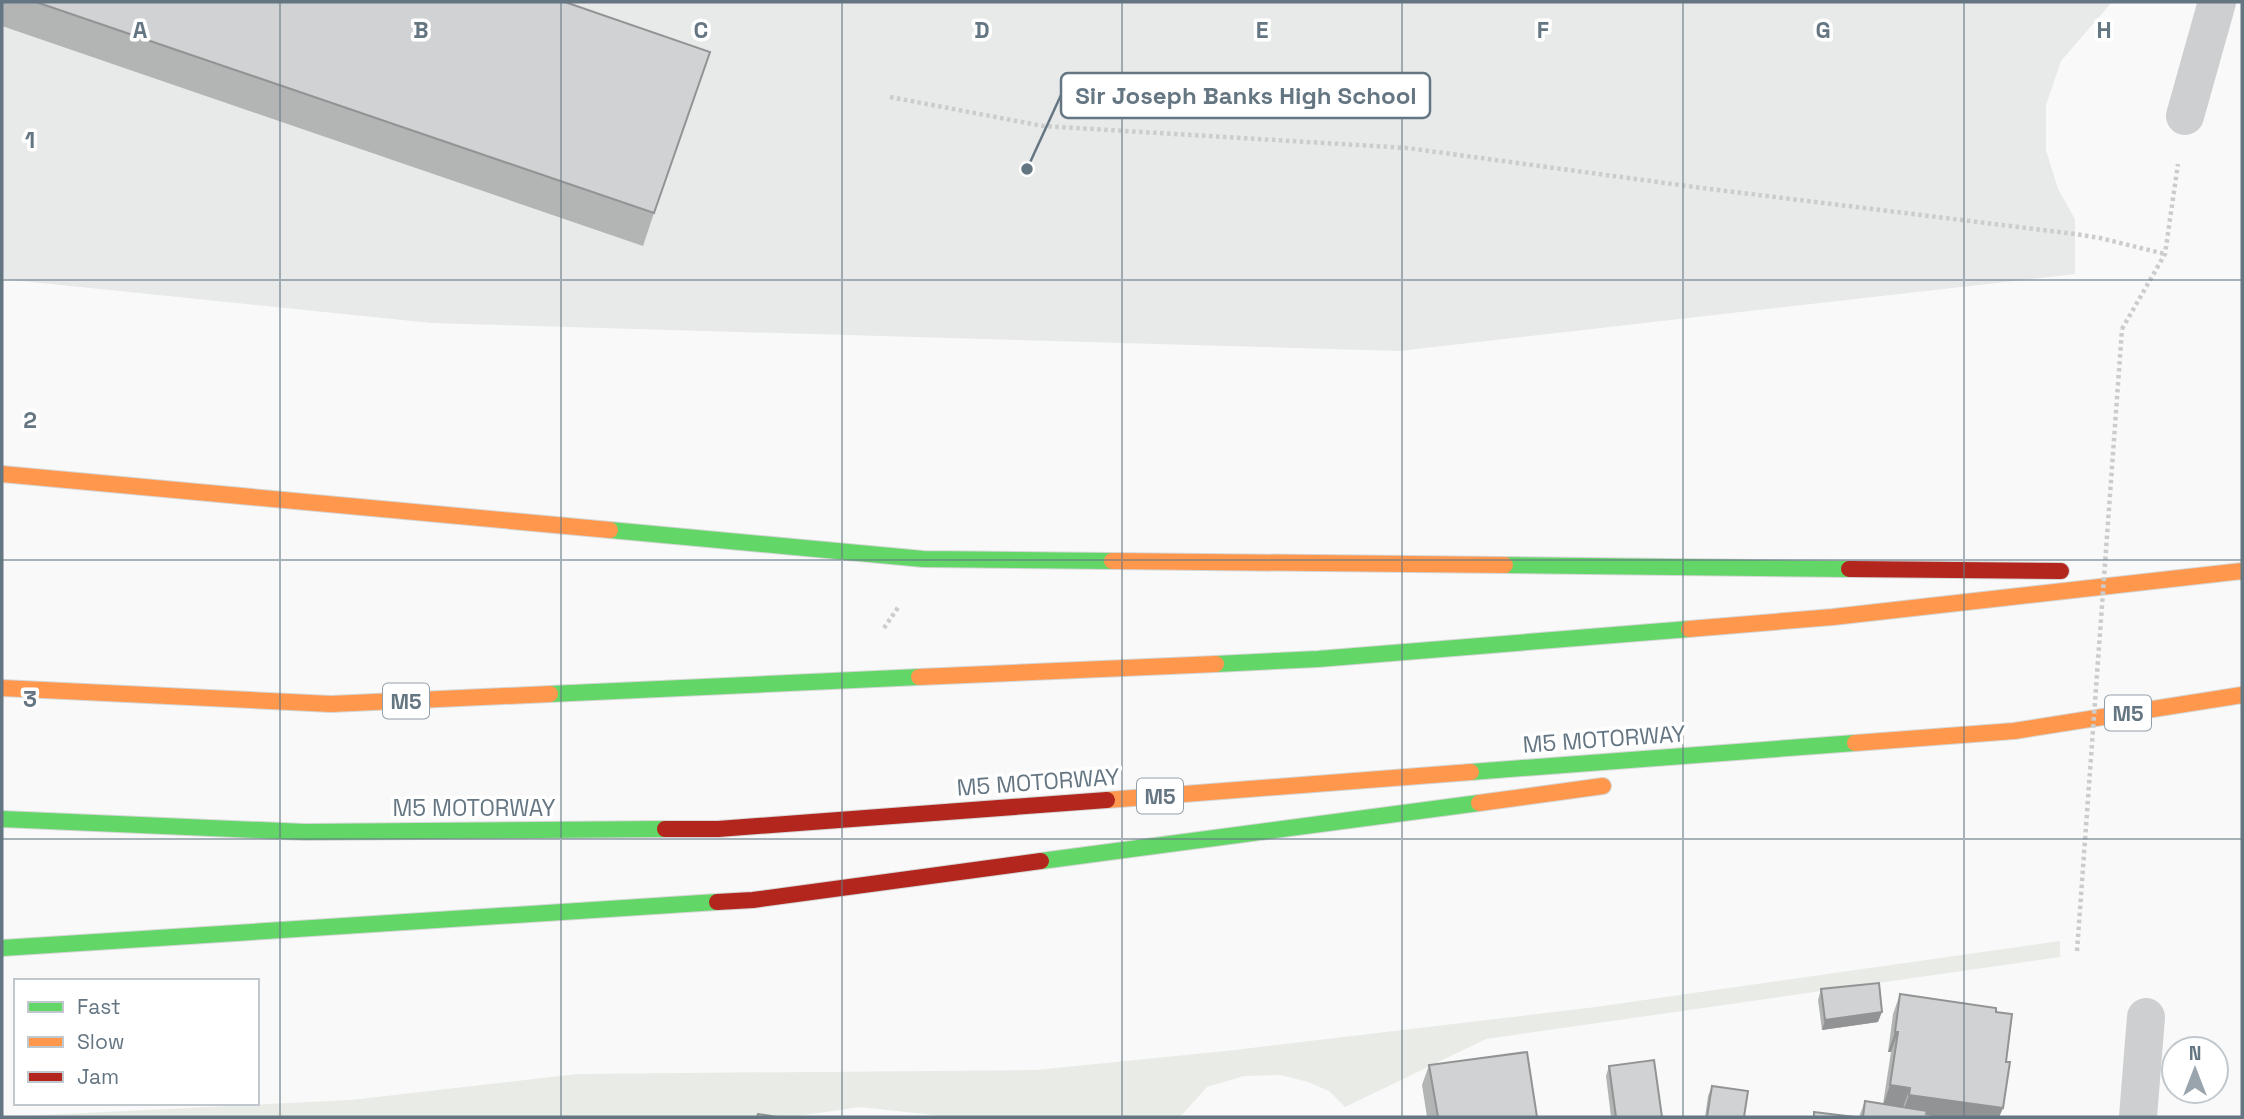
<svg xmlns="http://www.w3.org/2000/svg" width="2244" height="1119" font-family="'Space Grotesk',sans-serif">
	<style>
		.built { fill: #e8e9e9 }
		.green { fill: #e8ebe6 }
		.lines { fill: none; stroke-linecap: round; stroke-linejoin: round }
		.fast-casing { stroke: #d5d6d6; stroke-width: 18 }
		.slow-casing { stroke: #d5d6d6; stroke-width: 18 }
		.jam-casing { stroke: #d5d6d6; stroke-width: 18 }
		.path { stroke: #cbcccd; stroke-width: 4.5; stroke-dasharray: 3.5 3.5; stroke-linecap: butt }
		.street { stroke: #cecfd0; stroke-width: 38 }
		.fast { stroke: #63d668; stroke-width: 16 }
		.slow { stroke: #ff974d; stroke-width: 16 }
		.jam { stroke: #b3261e; stroke-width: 16 }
		.path-bridge { stroke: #cbcccd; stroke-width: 4.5; stroke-dasharray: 3.5 3.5; stroke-linecap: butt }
		.wall { fill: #b3b5b5 }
		.shaded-wall { fill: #929394 }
		.building { fill: #d0d2d3; stroke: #929394; stroke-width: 2 }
		.grid { fill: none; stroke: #657683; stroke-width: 2; stroke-opacity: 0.55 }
		.labels { text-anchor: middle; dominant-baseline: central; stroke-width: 7; stroke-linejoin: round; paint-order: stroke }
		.shield { fill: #fff; stroke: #939fa8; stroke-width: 2 }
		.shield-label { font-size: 21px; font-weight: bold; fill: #657683 }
		.street-label { font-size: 23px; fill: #657683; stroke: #fff }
		.grid-label { font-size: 23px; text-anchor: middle; font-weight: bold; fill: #657683; stroke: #fff; stroke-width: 7; stroke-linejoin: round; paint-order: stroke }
		.leader { fill: none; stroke: #657683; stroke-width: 2.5 }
		.callout-dot { fill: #657683; stroke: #fff; stroke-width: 2.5 }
		.callout { fill: #fff; stroke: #657683; stroke-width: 2.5 }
		.callout-label { font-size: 24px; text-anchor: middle; font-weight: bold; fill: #657683 }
	</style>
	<rect width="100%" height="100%" fill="#f9f9f9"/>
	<path class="built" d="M2,2H2112L2061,61L2046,105V150L2058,189L2075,219V274L1399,351L431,323L2,279Z"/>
	<path class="green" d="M2060,941V957L1486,1039L1345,1107L1329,1091L1308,1082L1281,1075L1244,1076L1207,1087L1180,1117H952L860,1107L791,1117H2L351,1100L577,1074L1036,1070L1235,1050L1588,1008Z"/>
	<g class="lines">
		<defs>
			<path id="fast" d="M610,530L923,559L1112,561
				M1505,565L1849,569
				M1216,664L1318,659L1689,629
				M550,694L919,677
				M1471,772L1855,743
				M2,819L305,832L665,829
				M1041,861L1479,803
				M2,948L717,902"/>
			<path id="slow" d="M2,474L610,530
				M1112,561L1505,565
				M1689,629L1833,617L2242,571
				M919,677L1216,664
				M2,688L331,704L550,694
				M1855,743L2014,731L2242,695
				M1107,800L1471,772
				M1479,803L1603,786"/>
			<path id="jam" d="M1849,569L2061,571
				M665,829H718L1107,800
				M717,902L753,900L1041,861"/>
		</defs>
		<use href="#fast" class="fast-casing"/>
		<use href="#slow" class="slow-casing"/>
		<use href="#jam" class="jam-casing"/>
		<path class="path" d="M890,97L1043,126L1407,148L1702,188L2075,234L2100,238L2165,254
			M2122,329L2165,254L2178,164
			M884,628L899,606"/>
		<path class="street" d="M2185,116L2217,2
			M2138,1117L2146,1017"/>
		<use href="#fast" class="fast"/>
		<use href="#slow" class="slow"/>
		<use href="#jam" class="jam"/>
		<path class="path-bridge" d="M2077,951L2122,329"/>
	</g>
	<path class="wall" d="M2,2H565L654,213L643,246L2,26Z
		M1821,989L1878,1022L1822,1030L1818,1000Z
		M1900,994L1996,1012L2006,1062L2003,1108L1999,1117H1859L1865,1101L1883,1104L1891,1052H1888L1893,1014Z
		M1429,1065L1537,1117H1427L1422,1085Z
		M1609,1066L1662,1117H1611L1606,1076Z
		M1712,1086L1744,1117H1705L1708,1096Z"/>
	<path class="shaded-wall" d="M1882,1012L1878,1022L1822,1030L1825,1020Z
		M1895,1032H1898L1891,1052H1888Z
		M1890,1085L1910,1088L1903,1107L1883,1105Z
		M1909,1095L2003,1108L1999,1117H1925L1902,1114Z"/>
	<path class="building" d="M36,2H565L710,52L654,213Z
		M1879,983L1882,1012L1825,1020L1821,989Z
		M1900,994L1996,1008V1012L2012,1014L2006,1062H2010L2003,1108L1909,1095L1910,1088L1890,1085L1898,1032H1895Z
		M1527,1052L1537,1117H1438L1429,1065Z
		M1654,1060L1662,1117H1616L1609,1066Z
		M1712,1086L1748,1091L1744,1117H1707Z
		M1865,1101L1927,1111L1926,1114L1945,1117H1863Z
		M1814,1112L1855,1117H1814Z
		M758,1114L777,1117H757Z"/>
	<path class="grid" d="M280,2V1117M561,2V1117M842,2V1117M1122,2V1117M1402,2V1117M1683,2V1117M1964,2V1117M2,280H2242M2,560H2242M2,839H2242"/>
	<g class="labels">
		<g class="shield">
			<rect x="383" y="683.5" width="46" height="35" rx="5"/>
			<rect x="2105" y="695.5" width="46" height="35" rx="5"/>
			<rect x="1137" y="778.5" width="46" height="35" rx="5"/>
		</g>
		<g class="shield-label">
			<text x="406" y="701">M5</text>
			<text x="2128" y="713">M5</text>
			<text x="1160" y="796">M5</text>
		</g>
		<g class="street-label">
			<text transform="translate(1604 739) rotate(-4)">M5 MOTORWAY</text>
			<text transform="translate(1038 782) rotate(-4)">M5 MOTORWAY</text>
			<text x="474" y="808">M5 MOTORWAY</text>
		</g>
	</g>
	<g class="grid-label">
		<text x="140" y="38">A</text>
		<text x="421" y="38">B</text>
		<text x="701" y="38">C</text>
		<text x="982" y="38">D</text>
		<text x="1262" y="38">E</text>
		<text x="1543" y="38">F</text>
		<text x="1823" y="38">G</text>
		<text x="2104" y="38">H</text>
		<text x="30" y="148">1</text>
		<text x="30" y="428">2</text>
		<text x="30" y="707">3</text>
	</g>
	<path class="leader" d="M1027 169L1061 95"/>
	<circle class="callout-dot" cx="1027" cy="169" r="7"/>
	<rect class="callout" x="1061" y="73" width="369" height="45" rx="7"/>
	<g class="callout-label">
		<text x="1246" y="104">Sir Joseph Banks High School</text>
	</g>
	<rect width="2244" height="1119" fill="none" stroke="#657683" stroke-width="7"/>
	<rect x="14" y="979" width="245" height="126" fill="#ffffff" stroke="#c1c8cd" stroke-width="2"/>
	<rect x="28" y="1002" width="35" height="10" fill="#63d668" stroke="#c1c8cd" stroke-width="2"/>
	<text x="77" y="1014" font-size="21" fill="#657683">Fast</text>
	<rect x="28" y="1037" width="35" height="10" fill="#ff974d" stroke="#c1c8cd" stroke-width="2"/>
	<text x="77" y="1049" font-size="21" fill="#657683">Slow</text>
	<rect x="28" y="1072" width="35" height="10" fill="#b3261e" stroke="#c1c8cd" stroke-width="2"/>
	<text x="77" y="1084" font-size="21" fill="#657683">Jam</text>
	<g transform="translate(2195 1070)"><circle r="33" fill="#ffffff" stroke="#c1c8cd" stroke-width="2"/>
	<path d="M0-5L12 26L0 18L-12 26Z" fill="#99a4ac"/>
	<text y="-10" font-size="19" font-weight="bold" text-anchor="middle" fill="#657683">N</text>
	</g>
</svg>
